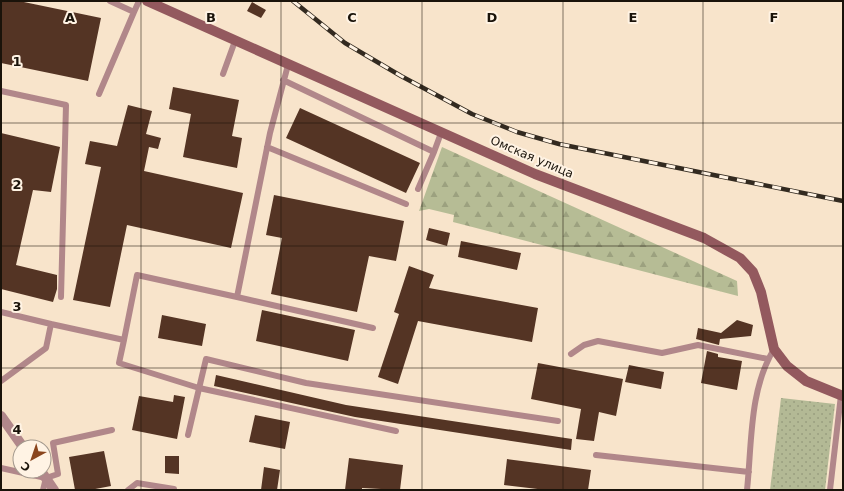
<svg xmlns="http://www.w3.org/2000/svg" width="844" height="491" font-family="'DejaVu Sans',sans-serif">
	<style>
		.grass { fill: url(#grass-dots) }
		.forest { fill: url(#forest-firs) }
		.building { fill: #543424 }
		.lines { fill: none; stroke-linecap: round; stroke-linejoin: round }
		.lane { stroke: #b1878a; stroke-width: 6 }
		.street { stroke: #b1878a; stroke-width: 10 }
		.secondary { stroke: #93595e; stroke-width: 10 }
		.rail-casing { stroke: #332a20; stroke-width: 4.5 }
		.rail { stroke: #fff3e4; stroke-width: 3; stroke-dasharray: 9; stroke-linecap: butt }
		.grid { fill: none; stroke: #1a130a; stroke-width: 1; stroke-opacity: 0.55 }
		.labels { text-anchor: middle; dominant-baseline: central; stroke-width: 4; stroke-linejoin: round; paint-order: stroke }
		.street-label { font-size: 12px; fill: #1a130a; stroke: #fff3e4 }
		.grid-label { font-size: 13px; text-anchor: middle; font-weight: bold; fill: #1a130a; stroke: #fff3e4; stroke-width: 4; stroke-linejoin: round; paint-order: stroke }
	</style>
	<defs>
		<pattern id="grass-dots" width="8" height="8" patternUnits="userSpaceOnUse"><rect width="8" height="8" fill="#b3b995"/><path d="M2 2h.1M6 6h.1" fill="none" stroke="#999e7f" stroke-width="1.8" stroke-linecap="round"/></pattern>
		<pattern id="forest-firs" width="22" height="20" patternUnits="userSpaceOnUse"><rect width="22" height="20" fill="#b6bc95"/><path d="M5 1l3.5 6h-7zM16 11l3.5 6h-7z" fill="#9ca17f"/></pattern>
	</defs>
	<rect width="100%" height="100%" fill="#f8e4cb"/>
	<path class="grass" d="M781,398L835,404L825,490H770Z"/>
	<path class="forest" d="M442,147L737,281L738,296L453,222L454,215L429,209L419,211Z"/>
	<path class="building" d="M1,1H19L101,18L88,81L1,63Z
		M252,2L266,10L261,18L247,11Z
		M173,87L239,100L232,136L242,138L237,168L183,157L191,114L169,109Z
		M128,105L152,111L146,134L161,138L158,149L149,147L144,171L243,193L231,248L127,225L110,307L73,300L101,167L85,164L90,141L117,146Z
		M300,108L420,163L406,193L286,138Z
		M1,133L60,147L51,192L33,190L16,265L57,275V289L53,302L1,289Z
		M274,195L404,221L396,261L369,256L357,312L271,294L282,238L266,235Z
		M429,228L450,233L447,246L426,240Z
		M461,241L521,253L517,270L458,257Z
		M409,266L434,275L429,288L538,308L532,342L418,321L398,384L378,377L399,314L394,312Z
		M262,310L355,330L348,361L256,341Z
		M162,315L206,324L202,346L158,338Z
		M737,320L753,325L751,336L720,339L719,345L696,339L698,328L721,333Z
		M707,351L718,354V357L742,361L737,390L701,383Z
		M538,363L623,379L616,416L599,412L594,441L576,439L581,409L531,399Z
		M629,365L664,372L661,389L625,382Z
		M216,375L346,405L572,439L571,450L355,417L214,386Z
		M174,395L185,397L177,439L132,430L139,396L173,402Z
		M255,415L290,422L285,449L249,442Z
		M104,451L111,486L90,490H75L69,457Z
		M165,456H179V474L165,473Z
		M349,458L403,465L400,490L362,488V490H345Z
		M507,459L591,470L588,490H546L504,485Z
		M264,467L280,470L277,490H261Z"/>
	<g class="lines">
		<path class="lane" d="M110,1L134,12L139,1
			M223,74L235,41
			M283,80L434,152L418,189
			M1,91L66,105L61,297
			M99,94L134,12
			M267,147L406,204
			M434,152L441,133
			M237,297L373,328
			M1,312L51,324
			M124,340L137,275L237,297L270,133L288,65
			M571,354L584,345L598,341L662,353L698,345L768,359
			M1,381L46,348L51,324L124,340L119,363L199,388L396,431
			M188,435L206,359L306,383L558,421
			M596,455L749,472
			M1,468L46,478L58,474L53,443L112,430
			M43,490L46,478
			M128,490L137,483L174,489
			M747,490C752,443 749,390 774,349
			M830,490L841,395"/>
		<path class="street" d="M1,416L23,447
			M41,471L54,490"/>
		<path class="secondary" d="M147,1L535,174L704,238L740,258L753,272L761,292L774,349L787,366L806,381L843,396"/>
		<defs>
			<path id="rail" d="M293,1L345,43L401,76L472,114L517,132L559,144L843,201"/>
		</defs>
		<use href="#rail" class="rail-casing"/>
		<use href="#rail" class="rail"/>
	</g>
	<path class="grid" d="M141,1V490M281,1V490M422,1V490M563,1V490M703,1V490M1,123H843M1,246H843M1,368H843"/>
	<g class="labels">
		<g class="street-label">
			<text transform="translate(532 157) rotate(23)">Омская улица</text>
		</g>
	</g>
	<g class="grid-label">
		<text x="70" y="22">A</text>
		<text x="211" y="22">B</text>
		<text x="352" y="22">C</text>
		<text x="492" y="22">D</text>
		<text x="633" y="22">E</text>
		<text x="774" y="22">F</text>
		<text x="17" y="66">1</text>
		<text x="17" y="189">2</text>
		<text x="17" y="311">3</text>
		<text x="17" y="434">4</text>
	</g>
	<rect width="844" height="491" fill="none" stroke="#1a130a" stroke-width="4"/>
	<g transform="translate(32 459) rotate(220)"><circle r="19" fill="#fff3e4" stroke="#a3998d"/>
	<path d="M0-3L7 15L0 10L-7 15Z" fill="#8a451d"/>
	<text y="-6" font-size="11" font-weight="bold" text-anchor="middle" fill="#1a130a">С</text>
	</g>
</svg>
